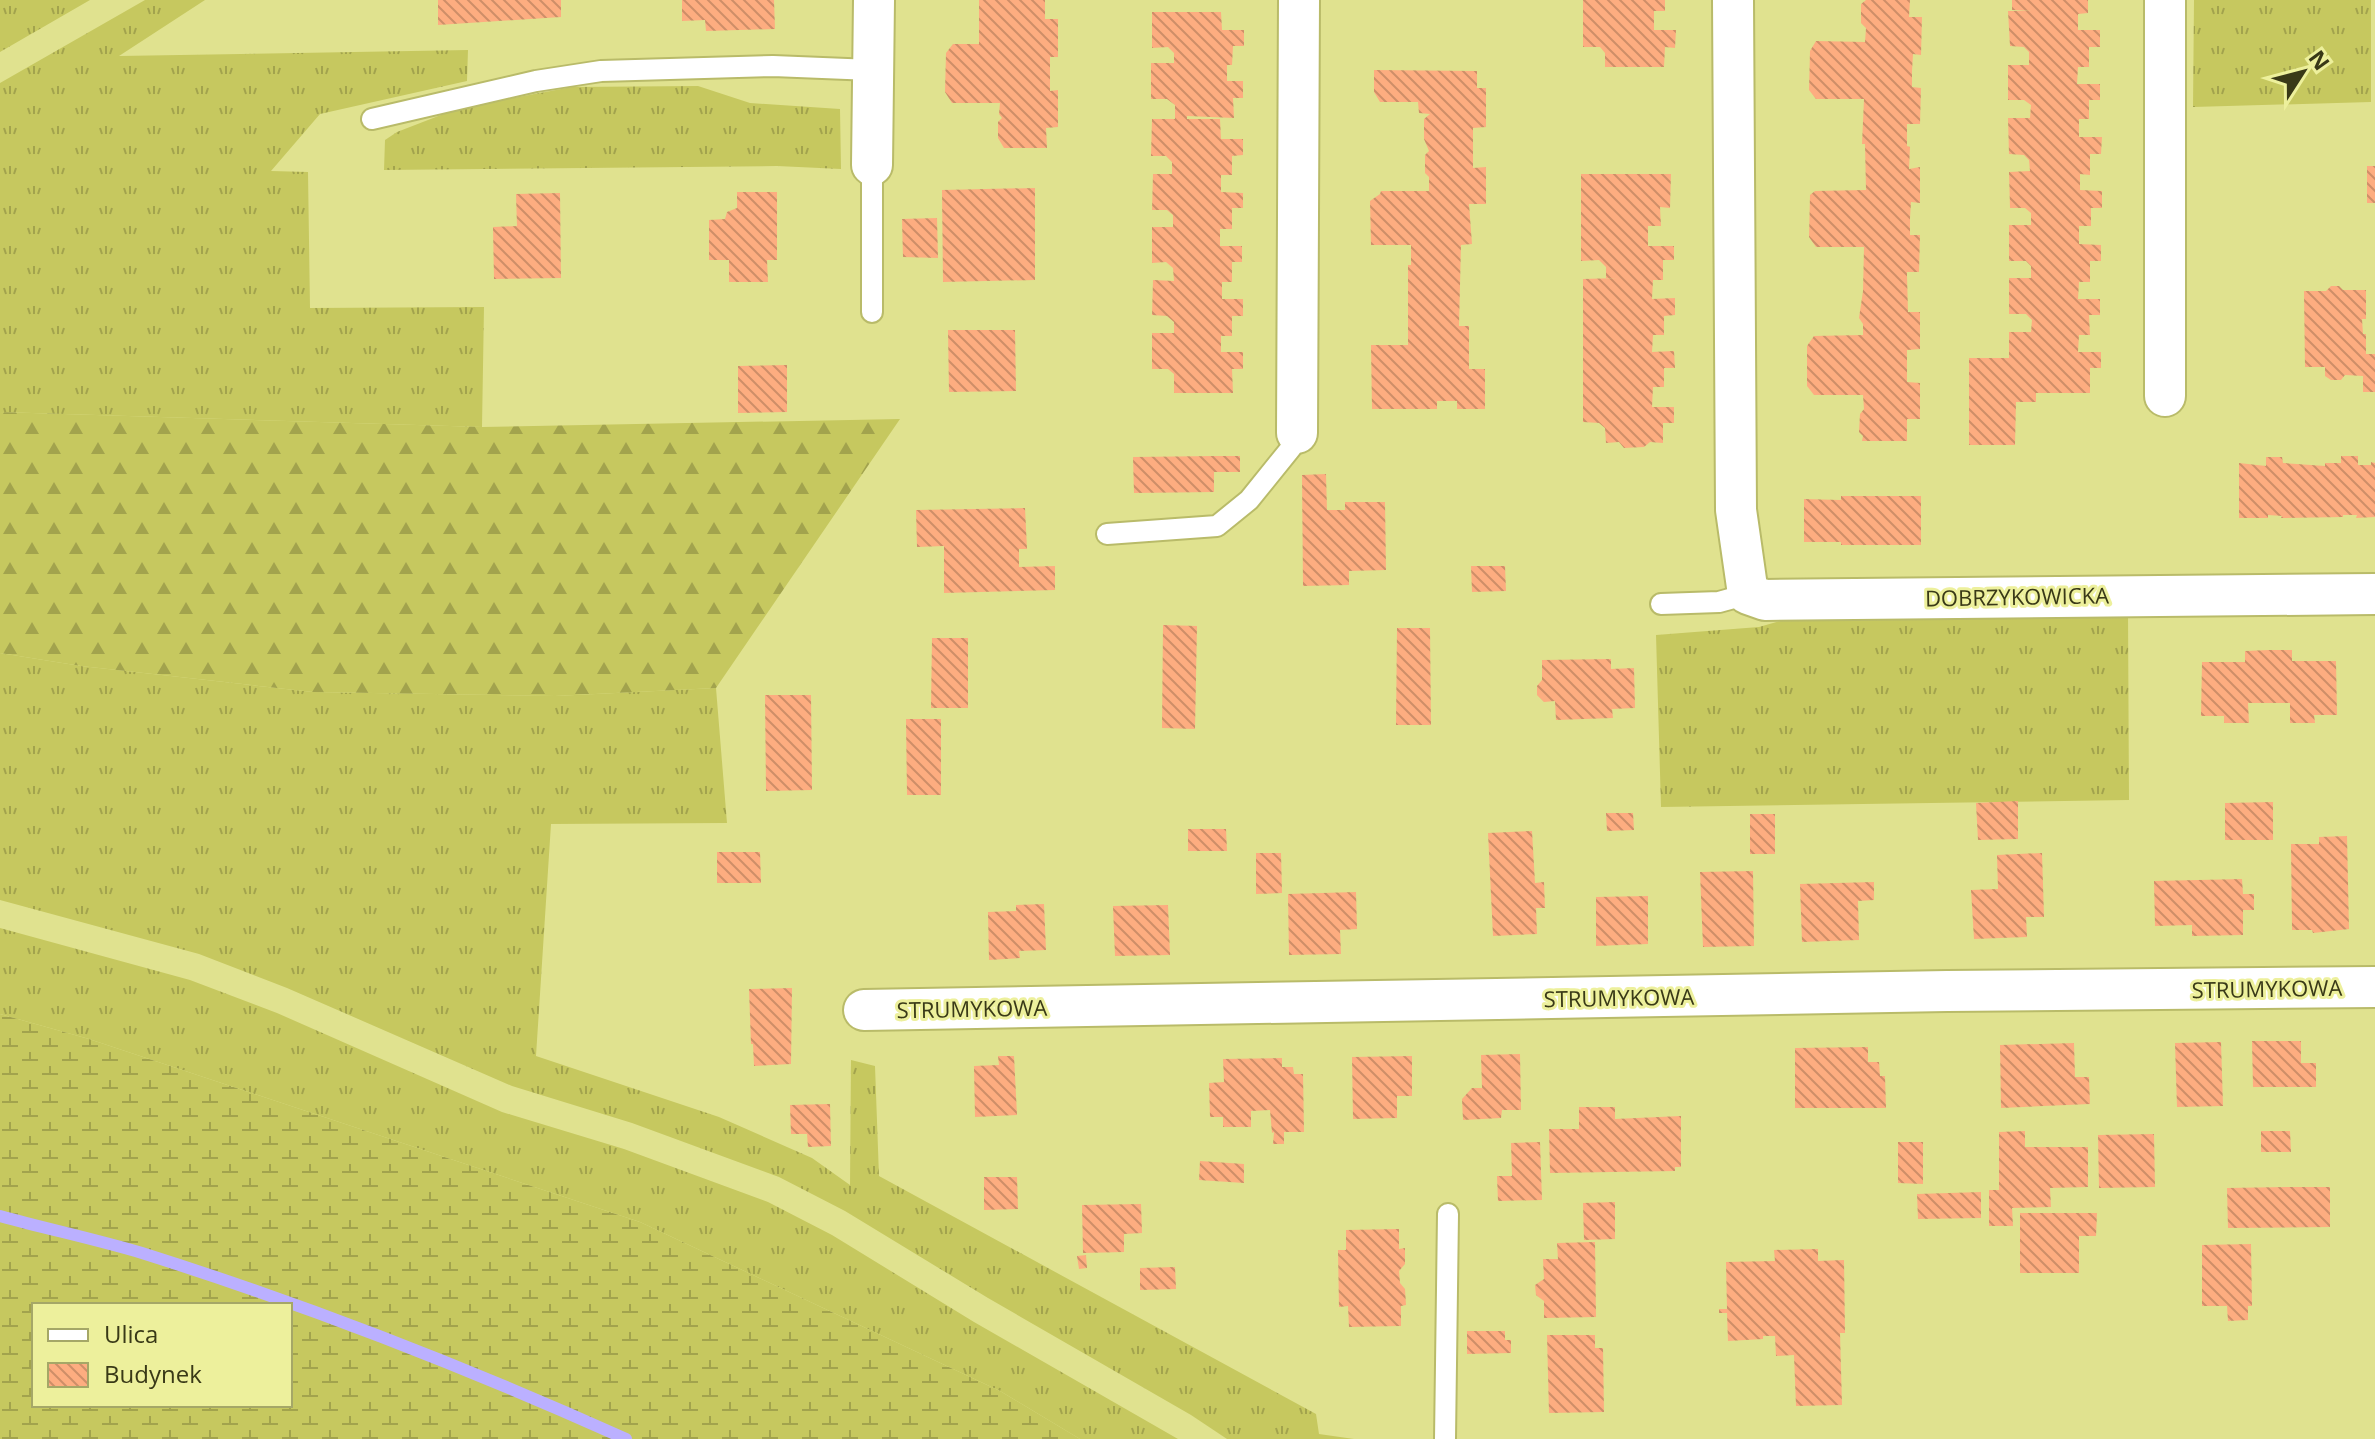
<svg xmlns="http://www.w3.org/2000/svg" width="2375" height="1439" font-family="'Open Sans',sans-serif">
	<style>
		.grass { fill: url(#grass-tufts) }
		.forest { fill: url(#forest-firs) }
		.wetland { fill: url(#wetland-marsh); fill-rule: evenodd }
		.lines { fill: none; stroke-linecap: round; stroke-linejoin: round }
		.stream { stroke: #bbb0ff; stroke-width: 12 }
		.building { fill: url(#building-back-hatch) }
		.lane-casing { stroke: #b9bb69; stroke-width: 24 }
		.street-casing { stroke: #b9bb69; stroke-width: 44 }
		.lane { stroke: #fff; stroke-width: 20 }
		.street { stroke: #fff; stroke-width: 40 }
		.labels { text-anchor: middle; dominant-baseline: central; stroke-width: 6; stroke-linejoin: round; paint-order: stroke }
		.street-label { font-size: 22px; fill: #393917; stroke: #edf09c }
	</style>
	<defs>
		<pattern id="grass-tufts" width="24" height="20" patternUnits="userSpaceOnUse" patternTransform="scale(2)"><rect width="24" height="20" fill="#c6c85f"/><path d="M3 7l-1-3M5 7V3M7 7l1-3M15 17l-1-3M17 17v-4M19 17l1-3" fill="none" stroke="#a2a34d"/></pattern>
		<pattern id="forest-firs" width="22" height="20" patternUnits="userSpaceOnUse" patternTransform="scale(2)"><rect width="22" height="20" fill="#c6c85f"/><path d="M5 1l3.5 6h-7zM16 11l3.5 6h-7z" fill="#a2a34d"/></pattern>
		<pattern id="wetland-marsh" width="20" height="14" patternUnits="userSpaceOnUse" patternTransform="scale(2)"><rect width="20" height="14" fill="#c6c85f"/><path d="M1 5h8M5 5V1M11 12h8M15 12V8" fill="none" stroke="#a2a34d"/></pattern>
		<pattern id="building-back-hatch" width="6" height="6" patternUnits="userSpaceOnUse" patternTransform="scale(2)"><rect width="6" height="6" fill="#fdad80"/><path d="M-1 5l2 2M0 0l6 6M5-1l2 2" fill="none" stroke="#ce8e68"/></pattern>
	</defs>
	<rect width="100%" height="100%" fill="#e0e28f"/>
	<path class="grass" d="M0,0H90L0,52Z
		M145,0H205L119,56L468,50L467,81L320,114L271,171L308,172L310,308L484,307L482,427L0,412V83Z
		M2194,0H2371V102L2193,107Z
		M698,86L750,103L840,109L841,169L777,166L384,170L385,140L397,132L459,108L572,87Z
		M2128,612L2129,800L1661,807L1656,635L1759,627L1791,618Z
		M0,653L81,666L313,692L555,696L716,688L727,823L551,824L536,1056L719,1117L812,1158L850,1185L851,1060L875,1066L879,1176L1316,1414L1319,1434L1354,1439H1227L1191,1415L988,1298L845,1211L779,1177L632,1123L512,1086L287,988L199,954L0,900Z
		M0,928L190,980L277,1013L502,1112L624,1149L768,1202L832,1235L974,1322L1178,1439H1080L1000,1391L640,1222L89,1039L0,1014Z"/>
	<path class="forest" d="M0,412L482,427L900,419L716,688L555,696L313,692L81,666L0,653Z"/>
	<path class="wetland" d="M0,1014L89,1039L640,1222L1000,1391L1080,1439H0ZM34,1305H290V1405H34Z"/>
	<g class="lines">
		<path class="stream" d="M0,1216C47,1229 95,1239 142,1253C307,1305 468,1368 626,1439"/>
	</g>
	<path class="building" d="M438,0H561V17L438,25Z
		M682,0H774L775,29L706,31L705,20L682,21Z
		M979,0H1045V19H1058V57H1050V91L1058,90V127L1046,128L1047,148H1004L998,138V122L1002,118L999,114L1000,103H952L945,92L946,53L953,44H979Z
		M1583,0H1665V11H1654V30H1676L1675,48L1665,47L1664,67H1605V53L1600,47H1583Z
		M1866,0H1910L1909,17H1922L1921,55L1913,54L1912,71V87L1921,88L1920,124H1907V146L1910,147L1909,169L1920,167V203L1911,202L1910,218V235H1920L1919,272H1907V276L1908,312H1920V349L1907,350V382L1920,383V419H1907V441H1862L1863,436L1859,432L1860,414L1864,409L1863,395H1814L1807,386V346L1814,336L1863,335V324L1859,318L1863,291L1864,247H1816L1809,237L1810,195L1815,191L1866,190L1865,144H1862L1864,99H1816L1809,90L1810,51L1816,41L1865,42L1866,28L1861,23V4Z
		M2012,0H2088V13L2078,14V30H2100V47H2089V67H2078L2077,84H2100V100H2089V119H2079V137H2102L2101,154H2090V175L2080,174V190L2102,191V208H2091V226H2079V244L2101,245V261H2090V282H2079L2078,299H2100V315H2089L2090,335H2079L2078,352H2101V368H2090V393H2036V402H2016L2015,445H1969V358H2009V332H2031L2032,320L2026,314H2009V278H2031V266L2026,261H2009V225H2031V213L2025,208H2010L2009,172L2030,171L2029,160L2024,155L2009,154L2008,118H2030L2031,105L2024,100H2008V65H2029V52L2024,47L2010,46L2008,11H2032L2012,10Z
		M1152,12H1221L1222,30H1244V46H1233L1232,65H1227V81H1243V98H1233L1234,118L1187,116V119H1220L1221,139H1243V155L1232,156V175H1221V192L1243,193V208H1232V229H1220V246H1242V262H1232V282H1222V299H1243V316H1232V336H1221V352H1243V369H1232L1233,393H1174V374L1168,369H1152V333H1174V322L1167,316L1152,315L1153,280L1174,281L1173,268L1166,262L1152,263V227H1173V215L1167,210H1152L1153,174H1172V162L1166,156H1151L1152,119H1175V105L1167,99H1151V63H1174V53L1168,47L1152,48Z
		M1374,70L1477,71V88H1486V127L1473,128V168L1486,167V204H1469L1472,244L1461,245L1459,326H1469V369H1485V409H1457V401H1437V409H1372L1371,345H1408V265H1411V245H1371L1370,201L1380,194L1381,191H1429V177L1425,173V155L1429,151L1424,139V119L1430,114L1419,113L1418,102H1380L1374,92Z
		M2367,166H2375V203H2367Z
		M1581,174H1671L1670,208L1660,207L1661,226H1648V246H1674V260H1663V280H1653L1652,299L1675,298V315L1664,316V335H1653L1652,352L1674,351L1675,368H1664V387H1653L1652,407H1674V423H1663V443L1650,442L1644,447L1624,448L1619,442L1606,443L1605,428L1599,423L1583,422V279L1618,278H1606V267L1599,260L1581,261Z
		M1035,188V280L943,282L942,190Z
		M737,192H777V260H767L768,282H729V260H709V220L725,219L727,212L737,208Z
		M560,193L561,278L494,279L493,227L517,226L516,194Z
		M937,218L938,258L903,257L902,219Z
		M2331,286H2339L2343,290H2366V319H2362L2363,334H2366V354H2375V392H2363V376L2345,375L2341,380H2331L2325,376V367H2305L2304,291H2326Z
		M948,330H1015L1016,391L949,392Z
		M787,365V412L738,413V366Z
		M1214,456H1240V472H1214V492L1134,493L1133,457Z
		M2341,456H2358V465H2371V462L2375,463V517L2356,518L2357,515H2343V517L2281,518L2282,516L2268,515V518H2239V463L2266,466V457H2282L2283,463L2325,466V463H2341Z
		M1326,474L1327,510H1345V502H1385L1386,570L1349,571V585L1303,586L1302,475Z
		M1841,496H1921V545H1841V542H1804V499L1841,500Z
		M1025,508L1027,549H1019V567L1055,566V590L944,593V546L917,547L916,510Z
		M1471,566H1505L1506,591L1472,592Z
		M1163,625L1197,626L1195,729L1162,728Z
		M1397,628H1430L1431,725H1396Z
		M932,638H968V708H931Z
		M2269,650H2292V661H2336L2337,715H2314L2315,723H2290V703H2248L2249,723H2224V716H2201L2202,662H2245V651Z
		M1611,659V669L1634,668L1635,708L1612,709L1613,718L1556,720L1555,701L1544,702L1537,695V686L1542,680V660Z
		M765,695H811L812,790L766,791Z
		M906,719H941V795H907Z
		M2018,801V839L1978,840L1976,803Z
		M2273,802V840H2225V803Z
		M1606,813H1633L1634,830L1607,831Z
		M1750,814H1775V854H1750Z
		M1188,829H1226L1227,851H1188Z
		M1532,831L1535,883L1544,882L1545,908H1536L1537,934L1493,936L1488,833Z
		M2347,836L2349,929L2313,933L2312,930H2292L2291,844H2319V837Z
		M717,852H760L761,883H717Z
		M1256,853H1281L1282,893L1256,894Z
		M2042,853L2044,917H2026L2027,937L1974,939L1971,890L1998,889L1997,855Z
		M1753,871L1754,946L1703,947L1700,872Z
		M2242,879L2243,894H2254V910H2243V935L2192,936V925L2155,926L2154,881Z
		M1874,882V900L1858,901L1859,940L1802,942L1800,884Z
		M1356,892L1357,929L1340,930L1341,954L1289,955L1288,894Z
		M1648,896V944L1596,946V897Z
		M1044,904L1046,950L1019,951L1020,958L989,960L988,912L1016,911V905Z
		M1168,905L1170,955L1115,956L1113,906Z
		M792,988L791,1064L754,1066L753,1044H751L749,989Z
		M2252,1041H2301V1063H2316V1087H2253Z
		M2221,1042L2223,1106L2177,1107L2175,1043Z
		M2074,1043L2075,1077H2089L2090,1104L2001,1108L2000,1045Z
		M1868,1047V1062H1879L1880,1076H1885L1886,1108H1795V1048Z
		M1520,1054L1521,1110H1502L1501,1118L1463,1120L1462,1099L1472,1088H1482L1481,1055Z
		M998,1056H1014L1017,1115L975,1117L974,1066L999,1065Z
		M1412,1056V1096H1397V1118L1353,1119L1352,1057Z
		M1282,1058V1067H1293L1294,1074H1303L1304,1132H1284V1144H1273L1274,1132L1272,1133L1270,1110L1251,1111V1127H1223V1117H1210L1209,1083L1224,1082L1223,1059Z
		M830,1104L831,1146L808,1147L807,1134H791L790,1105Z
		M1579,1107H1615V1119L1681,1116V1167H1675V1171L1550,1173L1549,1129H1579Z
		M2025,1131V1147H2088V1187L2050,1188L2051,1207L2012,1208L2013,1226H1989V1190H1999V1132Z
		M2261,1131H2290L2291,1152H2261Z
		M2154,1134L2155,1187L2099,1188L2098,1135Z
		M1540,1142L1542,1200L1498,1201L1497,1176H1512L1511,1143Z
		M1898,1142H1923V1184L1898,1183Z
		M1200,1161L1244,1164V1183L1199,1180Z
		M984,1177H1017L1018,1209L984,1210Z
		M2286,1187H2330V1227L2228,1228L2227,1188Z
		M1981,1192V1218L1918,1219L1917,1194Z
		M1615,1202V1239L1584,1240L1583,1203Z
		M1141,1204L1142,1233L1124,1234V1252L1083,1253L1082,1205Z
		M2020,1213H2097L2096,1236H2079V1273H2020Z
		M1399,1229V1249L1405,1248V1264L1399,1271L1400,1283L1405,1289L1406,1305L1401,1306V1326L1349,1327L1348,1306L1339,1307L1338,1250H1346V1230Z
		M1595,1242L1596,1317L1544,1318V1301L1536,1295L1535,1285L1544,1279L1543,1259H1558L1557,1243Z
		M2251,1244L2252,1306H2248V1320L2228,1321L2227,1306H2202V1245Z
		M1818,1249V1261L1844,1260L1845,1333H1840L1842,1405L1796,1406L1794,1355L1776,1356L1775,1336H1763V1339L1728,1341L1727,1313H1719V1309H1727L1726,1262L1775,1261L1774,1250Z
		M1086,1255L1087,1268L1079,1269L1077,1256Z
		M1175,1267L1176,1289L1140,1290V1268Z
		M1467,1331H1505V1340H1511V1353L1467,1354Z
		M1547,1335H1595V1348H1603L1604,1412L1549,1413Z"/>
	<g class="lines">
		<defs>
			<path id="lane" d="M372,119L536,81L601,71L773,66L872,70
				M872,312V165
				M1107,534L1217,526L1249,500L1291,448L1297,433
				M1661,604L1719,602L1748,594
				M1445,1439L1448,1214"/>
			<path id="street" d="M1733,0L1736,510L1748,594L1765,600L2375,594
				M2165,0V396
				M872,165L874,0
				M1297,433L1299,0
				M864,1010L1947,991L2375,987"/>
		</defs>
		<use href="#lane" class="lane-casing"/>
		<use href="#street" class="street-casing"/>
		<use href="#lane" class="lane"/>
		<use href="#street" class="street"/>
	</g>
	<g class="labels">
		<g class="street-label">
			<text transform="translate(2017 596) rotate(-1)">DOBRZYKOWICKA</text>
			<text transform="translate(2267 988) rotate(-1)">STRUMYKOWA</text>
			<text transform="translate(1619 997) rotate(-1)">STRUMYKOWA</text>
			<text transform="translate(972 1008) rotate(-1)">STRUMYKOWA</text>
		</g>
	</g>
	<rect x="32" y="1303" width="260" height="104" fill="#edf09c" stroke="#a5a767" stroke-width="2"/>
	<rect x="48" y="1329" width="40" height="12" fill="#ffffff" stroke="#a5a767" stroke-width="2"/>
	<text x="104" y="1343" font-size="24" fill="#393917">Ulica</text>
	<rect x="48" y="1363" width="40" height="24" fill="url(#building-back-hatch)" stroke="#a5a767" stroke-width="2"/>
	<text x="104" y="1383" font-size="24" fill="#393917">Budynek</text>
	<g transform="translate(2303 72) rotate(54)" stroke="#edf09c" stroke-width="6" paint-order="stroke">
	<path d="M0-6L14 30L0 20L-14 30Z" fill="#393917"/>
	<text y="-12" font-size="22" font-weight="bold" text-anchor="middle" fill="#393917">N</text>
	</g>
</svg>
